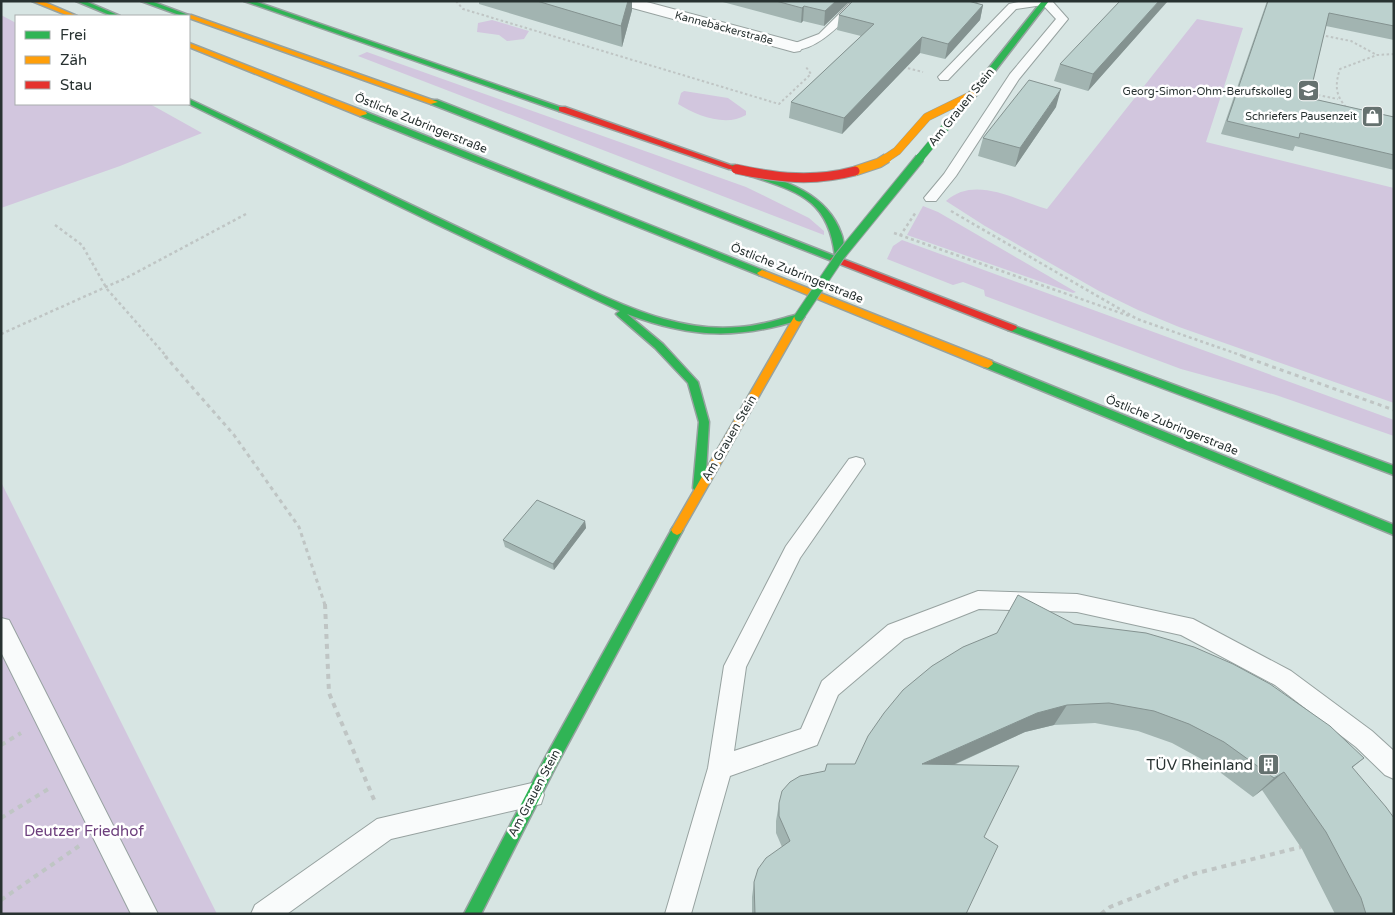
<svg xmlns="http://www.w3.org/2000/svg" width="1395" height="915" font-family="'Varela Round',sans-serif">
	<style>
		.green { fill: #d2c6de }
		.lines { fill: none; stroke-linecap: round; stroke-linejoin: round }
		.lane-casing { stroke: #97a2a0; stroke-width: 2 }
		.street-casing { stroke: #97a2a0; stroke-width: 2 }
		.fast-casing { stroke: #97a2a0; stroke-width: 3 }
		.slow-casing { stroke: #97a2a0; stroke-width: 3 }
		.jam-casing { stroke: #97a2a0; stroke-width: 3 }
		.path-far3 { stroke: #bfc5c4; stroke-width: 2; stroke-dasharray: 2.5 2.5; stroke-linecap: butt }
		.path-far2 { stroke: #bfc5c4; stroke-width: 2.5; stroke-dasharray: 3 3; stroke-linecap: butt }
		.path-far1 { stroke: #bfc5c4; stroke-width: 3; stroke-dasharray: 4 4; stroke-linecap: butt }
		.path { stroke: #bfc5c4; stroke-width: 4; stroke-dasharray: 5 5; stroke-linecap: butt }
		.lane { fill: #f9fbfb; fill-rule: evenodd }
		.street { fill: #f9fbfb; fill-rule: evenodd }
		.fast { fill: #30b455; fill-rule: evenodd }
		.slow { fill: #ff9f0a; fill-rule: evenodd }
		.jam { fill: #e5322d; fill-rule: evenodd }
		.fast-bridge-far1-casing { stroke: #97a2a0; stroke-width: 9; stroke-linecap: butt }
		.fast-bridge-casing { stroke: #97a2a0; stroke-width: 11; stroke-linecap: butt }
		.slow-bridge-far1-casing { stroke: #97a2a0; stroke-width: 9; stroke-linecap: butt }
		.slow-bridge-casing { stroke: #97a2a0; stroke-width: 11; stroke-linecap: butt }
		.jam-bridge-casing { stroke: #97a2a0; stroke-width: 11; stroke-linecap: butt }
		.fast-bridge-far1 { stroke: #30b455; stroke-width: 8 }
		.fast-bridge { stroke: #30b455; stroke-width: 9 }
		.slow-bridge-far1 { stroke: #ff9f0a; stroke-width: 8 }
		.slow-bridge { stroke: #ff9f0a; stroke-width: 9 }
		.jam-bridge { stroke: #e5322d; stroke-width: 9 }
		.wall { fill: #a2b4b1 }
		.shaded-wall { fill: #849290 }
		.building { fill: #bcd1ce; stroke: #849290 }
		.labels { text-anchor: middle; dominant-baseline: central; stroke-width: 5; stroke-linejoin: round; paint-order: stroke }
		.far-street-label { font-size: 11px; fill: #283231; stroke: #fff }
		.far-poi-label { font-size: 11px; fill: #283231; stroke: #fff; text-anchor: end }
		.street-label { font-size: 12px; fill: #283231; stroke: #fff }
		.near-poi-label { font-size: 15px; fill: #283231; stroke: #fff; text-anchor: end }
		.near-park-label { font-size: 15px; fill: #6d407d; stroke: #fff }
	</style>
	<rect width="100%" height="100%" fill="#d7e5e3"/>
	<path class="green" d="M1,15L16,23V104H150L202,133L120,166L1,208Z
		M1197,19L1243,28L1206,142L1394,188V403L1179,327L1138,310L1099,291L985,226L946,201C975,175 1015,200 1047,209Z
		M492,20L529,31L524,39L507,41L499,35L477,32L478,23Z
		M367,52L746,187L809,218L824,231V235L358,56Z
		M684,91L728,98L746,111V115C726,127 697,116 678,104L681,93Z
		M923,206L938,212L1076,292L1073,293L907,235Z
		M902,240L1394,420V436L1276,395L1181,369L985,296L984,290L963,282L953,285L887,259L893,246Z
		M1,482L217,914H1Z"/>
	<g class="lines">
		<defs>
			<path id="lane" d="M1023,1H1052L1068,19L1019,79L956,176L936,201H926L924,198L944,174L1010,74L1056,19L1043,5L1016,9L948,80H940L938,77L1009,4Z
				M853,3L858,6L857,8C842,23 813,55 790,49V45L819,34L849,4Z
				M856,457L863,459L865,464L800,558L746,667L734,751L801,729L822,681L888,625L978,591L1077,594L1193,619L1291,671L1372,731L1394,751V779L1385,775L1356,747L1275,685L1181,635L1077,612L979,609L904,639L838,695L817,745L730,776L691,914H665L708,768L724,666L786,546L849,459Z
				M1,618L9,620L158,914H131L1,652Z
				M532,783L541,786L544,795L541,804L391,839L287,914H251L255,905L377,819Z"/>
			<path id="street" d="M616,1H643L800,43L803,47L800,51L794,52L618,4Z"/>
			<path id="fast" d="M76,1H85L120,16H112Z
				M141,1H151L191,16L189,18V16H182Z
				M244,1H254L566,109L559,111Z
				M1042,1H1049L975,97H969V93Z
				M189,99L592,291C638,312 687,332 739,327C760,326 779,319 799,314L804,317L802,319C738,340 690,338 627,314L663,344L698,382L709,422L705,488L703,491H695L693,488L699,422L688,383L655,348L618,316L616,314L620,311L436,224L189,104Z
				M431,100H437L835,256C829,203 803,193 757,178C748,175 735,173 728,167L732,165H735C775,178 825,189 841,233C844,240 844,249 845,256L838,261H832L431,104Z
				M360,112H366L765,271L767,273L765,275H759L360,116Z
				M1012,325L1394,466V475L1008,330L1007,328Z
				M988,360L1394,525V535L984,367L983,364Z
				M677,525L681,527L683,530L555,768L481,914H464L545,758L673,527Z"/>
			<path id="slow" d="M32,1H42L77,16H69Z
				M187,15H191L438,102L431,104L189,18V16H186Z
				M189,43L366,112L367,114L360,116L189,47Z
				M762,270L992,361L993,364L988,368L984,367L759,275L757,273Z
				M799,314L804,317L681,533L677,535L673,533L671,530L673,527L794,317Z"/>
			<path id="jam" d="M559,107H565L736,167L732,169H729L559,111Z
				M835,256L1016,326L1017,328L1012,331L1008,330L832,261L830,259Z"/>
		</defs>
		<use href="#lane" class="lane-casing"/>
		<use href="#street" class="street-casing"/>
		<use href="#fast" class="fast-casing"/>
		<use href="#slow" class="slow-casing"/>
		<use href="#jam" class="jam-casing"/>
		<path class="path-far3" d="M456,1L463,9L779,104L811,74L806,67
			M1321,35L1351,41L1377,55
			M903,67L923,72
			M1308,93L1338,99
			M1346,107C1335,95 1335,84 1340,69L1377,55L1394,54"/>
		<path class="path-far2" d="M951,211L1137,319L1246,357
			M55,225L82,245L107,289L167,357
			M894,233L1129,316
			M900,236L916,212
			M1,334L126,278L246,214"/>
		<path class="path-far1" d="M165,356L234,435L299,527L325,605
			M1242,356L1394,410"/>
		<path class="path" d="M325,604L329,693L375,802
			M1,745L21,733
			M1,818L50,788
			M1,900L79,846
			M1101,914L1110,907L1193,874L1301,847"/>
		<use href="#lane" class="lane"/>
		<use href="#street" class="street"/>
		<use href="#fast" class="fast"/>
		<use href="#slow" class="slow"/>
		<use href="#jam" class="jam"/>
		<defs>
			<path id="fast-bridge-far1" d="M919,159L972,95"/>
			<path id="fast-bridge" d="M799,317L840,256L920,158"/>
			<path id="slow-bridge-far1" d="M885,159L897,151L927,117L972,95"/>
			<path id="slow-bridge" d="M855,171L879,163L887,158"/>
			<path id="jam-bridge" d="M736,169C777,178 814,182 855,171"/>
		</defs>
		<use href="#fast-bridge-far1" class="fast-bridge-far1-casing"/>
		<use href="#fast-bridge" class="fast-bridge-casing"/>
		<use href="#slow-bridge-far1" class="slow-bridge-far1-casing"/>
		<use href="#slow-bridge" class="slow-bridge-casing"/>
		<use href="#jam-bridge" class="jam-bridge-casing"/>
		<use href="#fast-bridge-far1" class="fast-bridge-far1"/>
		<use href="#fast-bridge" class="fast-bridge"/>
		<use href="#slow-bridge-far1" class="slow-bridge-far1"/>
		<use href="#slow-bridge" class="slow-bridge"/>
		<use href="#jam-bridge" class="jam-bridge"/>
	</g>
	<path class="wall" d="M479,1H632V10L622,47L479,4Z
		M719,1H979L977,3L983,5L980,20L945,59L920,53L842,134L789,118L791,102L861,36L837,30L839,15L853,2L848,3L824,26L803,21L801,23Z
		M1267,1H1394V40L1326,26L1309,98L1394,117V170L1295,146L1293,151L1221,134Z
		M1142,30L1088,91L1054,81L1060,64Z
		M1056,107L1015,167L978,156L983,138Z
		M585,521L586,528L554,570L505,547L503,540Z
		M1074,624L1364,758L1352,768L1394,914H1335L1302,849L1262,790L1253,797L1205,761L1172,743L1138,731L1095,723L1054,725L1025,732L954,765L984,837L966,914H752V897L754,882L782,847L776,833V821L779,803L855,764Z"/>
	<path class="shaded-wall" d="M628,1H632V10L622,47L621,26Z
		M836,1H854L848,3L824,26L825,11Z
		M1159,1H1168L1088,91L1093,74Z
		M983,5L980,20L945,59L948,44Z
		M804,6L803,21L801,23L802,8Z
		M922,37L920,53L842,134L844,118Z
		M1061,89L1056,107L1015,167L1020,148Z
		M585,521L586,528L554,570L553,564Z
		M1067,705L1054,725L1025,732L913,783L922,764L1037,713Z
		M1284,772L1262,790L1253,797L1274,778Z"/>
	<path class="building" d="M537,1H628L621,26Z
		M776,1H836L825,11L804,6L802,8Z
		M853,1H968L983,5L948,44L922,37L844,118L791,102L874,24L839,15Z
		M1120,1H1159L1093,74L1060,64Z
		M1268,1H1394V26L1329,13L1309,98L1394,117V155L1300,133L1299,138L1227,121Z
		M1029,80L1061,89L1020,148L983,138Z
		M537,500L585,521L553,564L503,540Z
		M1018,595L1074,624L1146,633L1194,647L1233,664L1270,684L1330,726L1364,758L1352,767L1386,807L1394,818V914H1366L1361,898L1326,832L1284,772L1274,778L1224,742L1189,724L1154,711L1109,703L1067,705L1037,713L922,764L1019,766L984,837L998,846L966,914H755L754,882L758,869L766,858L790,841L779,816V803L782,791L790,782L800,776L825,771L827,764H855L868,736L884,713L903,690L932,666L963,647L997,633Z"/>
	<defs>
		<symbol id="school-square" viewBox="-11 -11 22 22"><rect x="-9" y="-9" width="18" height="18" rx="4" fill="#65716f" stroke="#fff"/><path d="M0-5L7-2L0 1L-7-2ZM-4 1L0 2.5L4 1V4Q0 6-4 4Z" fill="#fff"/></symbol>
		<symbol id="shop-square" viewBox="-11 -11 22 22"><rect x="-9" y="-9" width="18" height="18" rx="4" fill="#65716f" stroke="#fff"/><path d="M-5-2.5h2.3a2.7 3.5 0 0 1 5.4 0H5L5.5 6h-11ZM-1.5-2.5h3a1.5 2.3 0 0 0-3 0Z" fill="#fff"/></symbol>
		<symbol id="building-square" viewBox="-11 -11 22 22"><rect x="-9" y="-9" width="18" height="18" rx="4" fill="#65716f" stroke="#fff"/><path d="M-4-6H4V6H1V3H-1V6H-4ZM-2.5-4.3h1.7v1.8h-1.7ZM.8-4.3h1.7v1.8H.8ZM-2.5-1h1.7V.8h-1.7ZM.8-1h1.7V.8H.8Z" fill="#fff"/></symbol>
	</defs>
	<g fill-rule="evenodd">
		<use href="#school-square" x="1296" y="78" width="25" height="25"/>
		<use href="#shop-square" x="1360" y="104" width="25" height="25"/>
		<use href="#building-square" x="1256" y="752" width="25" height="25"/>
	</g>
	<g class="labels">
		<g class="far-street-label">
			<text transform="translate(724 28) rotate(15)">Kannebäckerstraße</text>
		</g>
		<g class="far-poi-label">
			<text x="1292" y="91">Georg-Simon-Ohm-Berufskolleg</text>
			<text x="1357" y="116">Schriefers Pausenzeit</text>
		</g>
		<g class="street-label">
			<text transform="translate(961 107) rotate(-51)">Am Grauen Stein</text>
			<text transform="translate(421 123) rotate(22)">Östliche Zubringerstraße</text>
			<text transform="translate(797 273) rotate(22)">Östliche Zubringerstraße</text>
			<text transform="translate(1172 425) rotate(22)">Östliche Zubringerstraße</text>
			<text transform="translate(729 438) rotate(-60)">Am Grauen Stein</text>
			<text transform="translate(534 793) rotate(-62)">Am Grauen Stein</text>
		</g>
		<g class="near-poi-label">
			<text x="1253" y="765">TÜV Rheinland</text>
		</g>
		<g class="near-park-label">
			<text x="84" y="831">Deutzer Friedhof</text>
		</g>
	</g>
	<rect width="1395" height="915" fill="none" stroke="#283231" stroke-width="5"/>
	<rect x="15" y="15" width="175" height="90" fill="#ffffff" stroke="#a9adad"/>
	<rect x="25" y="31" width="25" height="8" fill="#30b455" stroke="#a9adad"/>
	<text x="60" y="40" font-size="15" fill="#283231">Frei</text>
	<rect x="25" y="56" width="25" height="8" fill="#ff9f0a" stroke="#a9adad"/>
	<text x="60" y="65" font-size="15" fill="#283231">Zäh</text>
	<rect x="25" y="81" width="25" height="8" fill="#e5322d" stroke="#a9adad"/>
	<text x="60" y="90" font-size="15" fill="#283231">Stau</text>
</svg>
